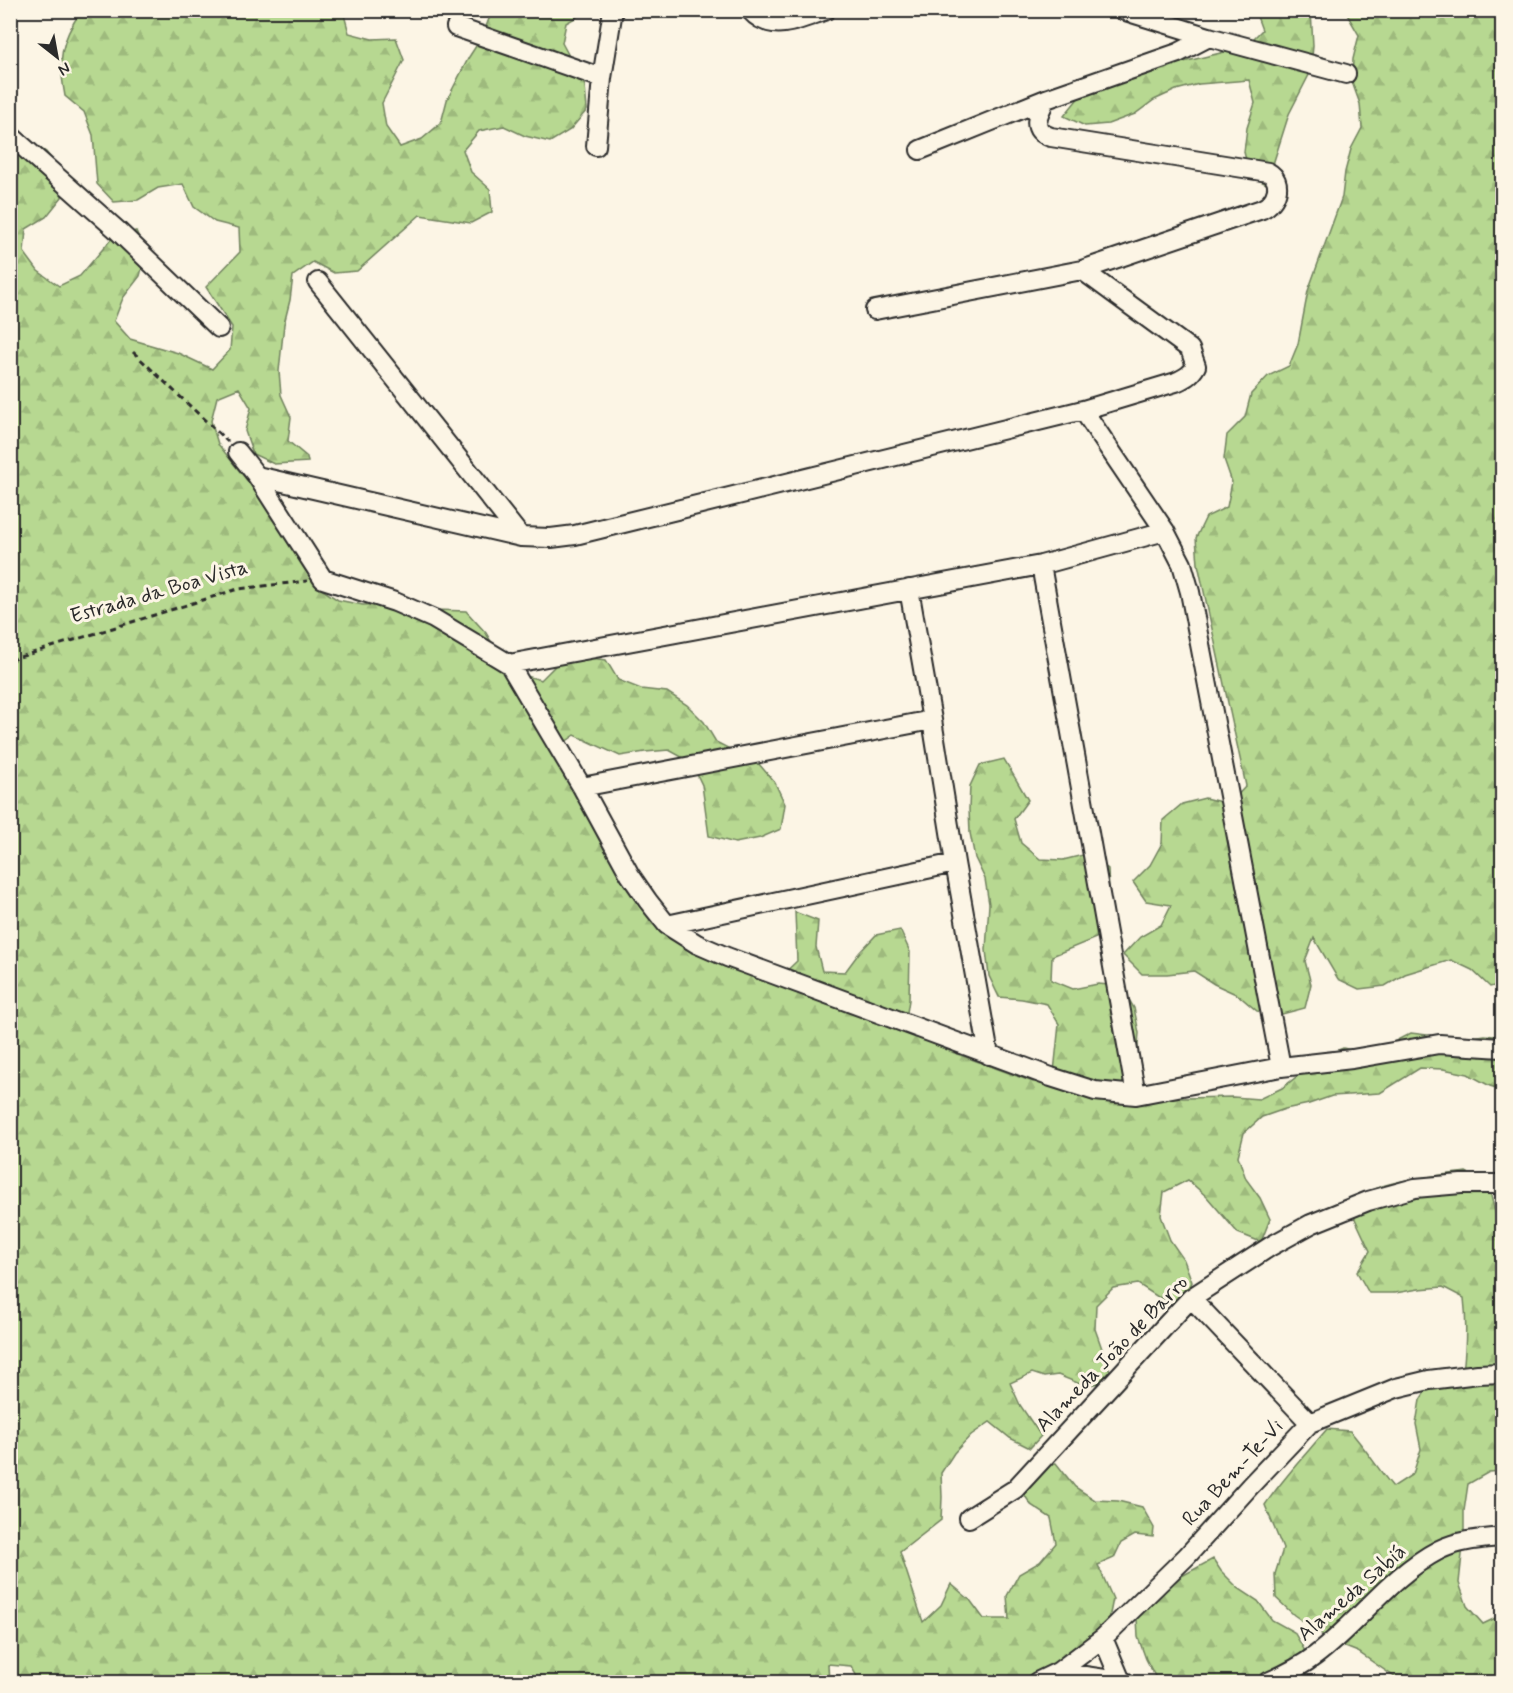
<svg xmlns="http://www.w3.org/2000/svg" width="1513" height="1693" font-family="Mynerve,sans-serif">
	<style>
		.forest { fill: url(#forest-firs); stroke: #71825e; stroke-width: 1.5 }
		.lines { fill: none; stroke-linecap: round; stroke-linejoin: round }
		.minor-casing { stroke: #2b2b2b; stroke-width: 22 }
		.path { stroke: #2b2b2b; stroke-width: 3; stroke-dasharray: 6 4.5; stroke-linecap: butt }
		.minor { stroke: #fcf5e5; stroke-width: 18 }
		.labels { text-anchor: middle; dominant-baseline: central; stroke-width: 6; stroke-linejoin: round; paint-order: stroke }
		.street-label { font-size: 21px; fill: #2b2b2b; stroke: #fcf5e5 }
	</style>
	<defs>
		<pattern id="forest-firs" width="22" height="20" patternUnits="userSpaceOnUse" patternTransform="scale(1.5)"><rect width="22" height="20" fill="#b7d891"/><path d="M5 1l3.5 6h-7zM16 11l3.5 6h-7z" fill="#9eba7d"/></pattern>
	</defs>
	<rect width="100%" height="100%" fill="#fcf5e5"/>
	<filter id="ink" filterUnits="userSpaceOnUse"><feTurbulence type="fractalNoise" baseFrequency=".0167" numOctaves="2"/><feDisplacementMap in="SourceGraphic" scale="12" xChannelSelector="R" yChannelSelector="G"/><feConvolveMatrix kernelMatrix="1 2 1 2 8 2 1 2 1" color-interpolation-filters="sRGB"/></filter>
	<g filter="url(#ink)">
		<path class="forest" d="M81,11H343L349,33L372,39L396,38L404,60L382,103L386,127L400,147L422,139L441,123L447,100L469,57L482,37L492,11H580L577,17L566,23L562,43L585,86L587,110L570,130L550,142L525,136L504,126L479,131L463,150L471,172L490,189L492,212L471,223L420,215L357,271L334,273L313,262L293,276L290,300L284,324L279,371L281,395L291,417L288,441L307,457L308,462L274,464L253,454L245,431L251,408L239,388L217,397L211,421L218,444L280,522L318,587L338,600L363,605L387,604L436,610L466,611L486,633L499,655L515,673L541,680L558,663L582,657L606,660L618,680L641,689L667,692L687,705L704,722L716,742L759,764L775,783L785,804L781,829L760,838L735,843L709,836L702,785L691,762L669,750L645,752L620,756L575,735L554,750L640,893L711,951L779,978L797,961L795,912L818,921L816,947L822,971L845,972L859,953L876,935L900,930L910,952L909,1000L905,1025L925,1040L952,1052L1033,1082L1054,1072L1059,1024L1047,1004L1022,999L999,997L989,976L986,950L989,904L985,879L975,858L970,833L969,809L970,786L980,765L1004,759L1028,800L1014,819L1021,843L1040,859L1063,860L1087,854L1108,869L1109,893L1108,916L1096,938L1052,956L1051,980L1073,989L1098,984L1121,986L1134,1008L1139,1033L1137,1056L1142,1080L1161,1097L1184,1098L1233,1097L1259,1099L1282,1088L1322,1057L1343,1048L1370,1054L1411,1033L1460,1039L1485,1035L1502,1037V1090L1490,1086L1468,1074L1443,1069L1420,1068L1380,1093L1332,1096L1309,1104L1285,1109L1262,1117L1244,1133L1238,1156L1246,1179L1260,1198L1270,1219L1261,1242L1238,1233L1207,1197L1188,1180L1164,1192L1161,1216L1170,1240L1184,1260L1192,1282L1183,1305L1158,1297L1138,1284L1113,1288L1096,1305L1095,1329L1111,1374L1108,1381L1085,1386L1058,1375L1044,1377L1032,1373L1010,1383L1020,1405L1041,1436L1030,1448L1010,1438L990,1422L971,1435L954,1453L941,1473L942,1497L941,1520L900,1552L923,1622L941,1605L951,1584L970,1600L984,1619H1009L1007,1596L1019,1574L1040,1562L1056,1543L1051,1518L1031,1505L1018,1485L1031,1465L1056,1463L1075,1487L1095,1500L1118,1501L1142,1507L1154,1528L1153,1537L1135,1535L1121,1543L1114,1558L1098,1565L1113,1599L1109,1619L1096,1632L1042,1673L1021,1682H860L851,1666L828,1664L829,1682H11V137L26,139L46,152L62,172V197L46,217L26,229L24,252L38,271L59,286L80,276L113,237L136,231L146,253L140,276L123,298L114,321L130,339L178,353L212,369L230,350L232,327L206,287L240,252L239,228L215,222L194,207L183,184L158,188L138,200L114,202L97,184L93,135L84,112L65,96C58,59 60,42 81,11Z
			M1255,11H1311L1313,45L1311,71L1289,114L1274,161L1271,186L1250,176L1244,152L1247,128L1255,103L1249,80L1199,84L1176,90L1154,100L1135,114L1108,124L1085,126L1064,116L1080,96L1146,70L1171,65L1245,47L1262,30Z
			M1345,11H1502V984L1490,987L1472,970L1451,960L1405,974L1385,986L1359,989L1338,979L1314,938L1305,961L1311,984L1305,1008L1282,1014L1257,1011L1238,995L1214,984L1194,971L1167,974H1142L1123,955L1140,937L1161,925L1171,905L1146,901L1133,882L1150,865L1162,843L1163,820L1182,804L1205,798L1229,804L1246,786L1198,564L1196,538L1206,517L1227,507L1232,482L1224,459L1227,435L1245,417L1251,394L1268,376L1289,366L1298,344L1308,291L1342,197L1345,172L1351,149L1362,128L1360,104L1352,82L1353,59L1359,35Z
			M1466,1172L1488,1184L1500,1231L1502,1234V1471L1489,1472L1468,1484L1464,1511V1536L1459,1583L1467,1606L1483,1624L1502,1615V1682H1402L1358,1652L1335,1643L1294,1615L1276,1598L1275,1574L1283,1549L1265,1505C1283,1478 1306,1454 1327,1429L1350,1431C1366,1449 1378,1469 1393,1487L1413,1474L1421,1449L1416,1424L1420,1400L1426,1390L1443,1384L1463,1372C1466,1347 1467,1323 1464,1298L1443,1287L1419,1289L1395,1293H1369L1357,1272L1370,1251L1350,1208C1355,1203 1361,1196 1368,1192C1389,1180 1441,1175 1466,1172Z
			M1213,1559L1221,1571L1238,1588L1258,1601L1272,1620L1294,1632L1306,1653L1307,1677L1281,1682L1255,1680L1253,1682H1158L1146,1659L1138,1637L1137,1618L1156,1590Z"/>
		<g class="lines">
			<defs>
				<path id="minor" d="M750,10C772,35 800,19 826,10
					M1122,10L1209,37L1346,74
					M456,27L602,78
					M10,135L117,230L219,328
					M596,146L602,78L613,10
					M920,150L1046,99L1178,53L1209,37
					M318,282L521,537
					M875,310L1082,270L1262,209C1277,202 1284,181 1268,172L1051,137C1029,130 1038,114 1046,99
					M1083,410L1165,531L1182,564L1190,592L1281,1067
					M238,452L257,476L323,579L395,602L434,619L509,664L1041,565L1165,531
					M257,476L521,537L551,538L575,535L1083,410L1176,382C1185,378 1191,375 1196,366L1190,349L1082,270
					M1041,565L1136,1095
					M909,589L932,720L955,863L989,1055
					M509,664L582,787L630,875L648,901L667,925L697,944L727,957L1051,1077L1095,1091L1136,1095L1281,1067L1352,1059L1439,1044L1502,1048
					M582,787L932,720
					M667,925L955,863
					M1191,1298L1310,1423
					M969,1518L1015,1489L1191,1298L1271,1246L1311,1224L1368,1201L1415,1188L1461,1184H1502
					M1103,1638L1121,1681
					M1058,1672L1125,1682
					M1037,1682L1058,1672L1103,1638L1187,1556L1250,1486L1310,1423L1396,1388L1429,1380L1478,1374L1502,1373
					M1268,1682C1284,1675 1302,1666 1316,1655C1359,1622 1391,1575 1439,1550C1459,1540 1481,1539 1502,1537"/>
			</defs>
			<use href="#minor" class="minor-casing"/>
			<path class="path" d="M133,352L228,442
				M10,660L238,589L307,581"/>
			<use href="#minor" class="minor"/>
		</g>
	</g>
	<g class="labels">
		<g class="street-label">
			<text transform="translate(159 592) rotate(-16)">Estrada da Boa Vista</text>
			<text transform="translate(1112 1354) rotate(-46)">Alameda João de Barro</text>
			<text transform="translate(1233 1473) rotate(-47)">Rua Bem-Te-Vi</text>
			<text transform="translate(1352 1593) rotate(-41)">Alameda Sabiá</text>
		</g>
	</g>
	<rect width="1513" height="1693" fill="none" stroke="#fcf5e5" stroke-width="36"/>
	<rect x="18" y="18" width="1477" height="1657" fill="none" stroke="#2b2b2b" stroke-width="2" filter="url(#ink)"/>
	<g transform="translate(57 57) rotate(149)" stroke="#fcf5e5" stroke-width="4.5" paint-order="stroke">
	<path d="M0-4.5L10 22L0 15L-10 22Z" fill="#2b2b2b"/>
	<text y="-9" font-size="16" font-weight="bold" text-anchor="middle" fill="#2b2b2b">N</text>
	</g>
</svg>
